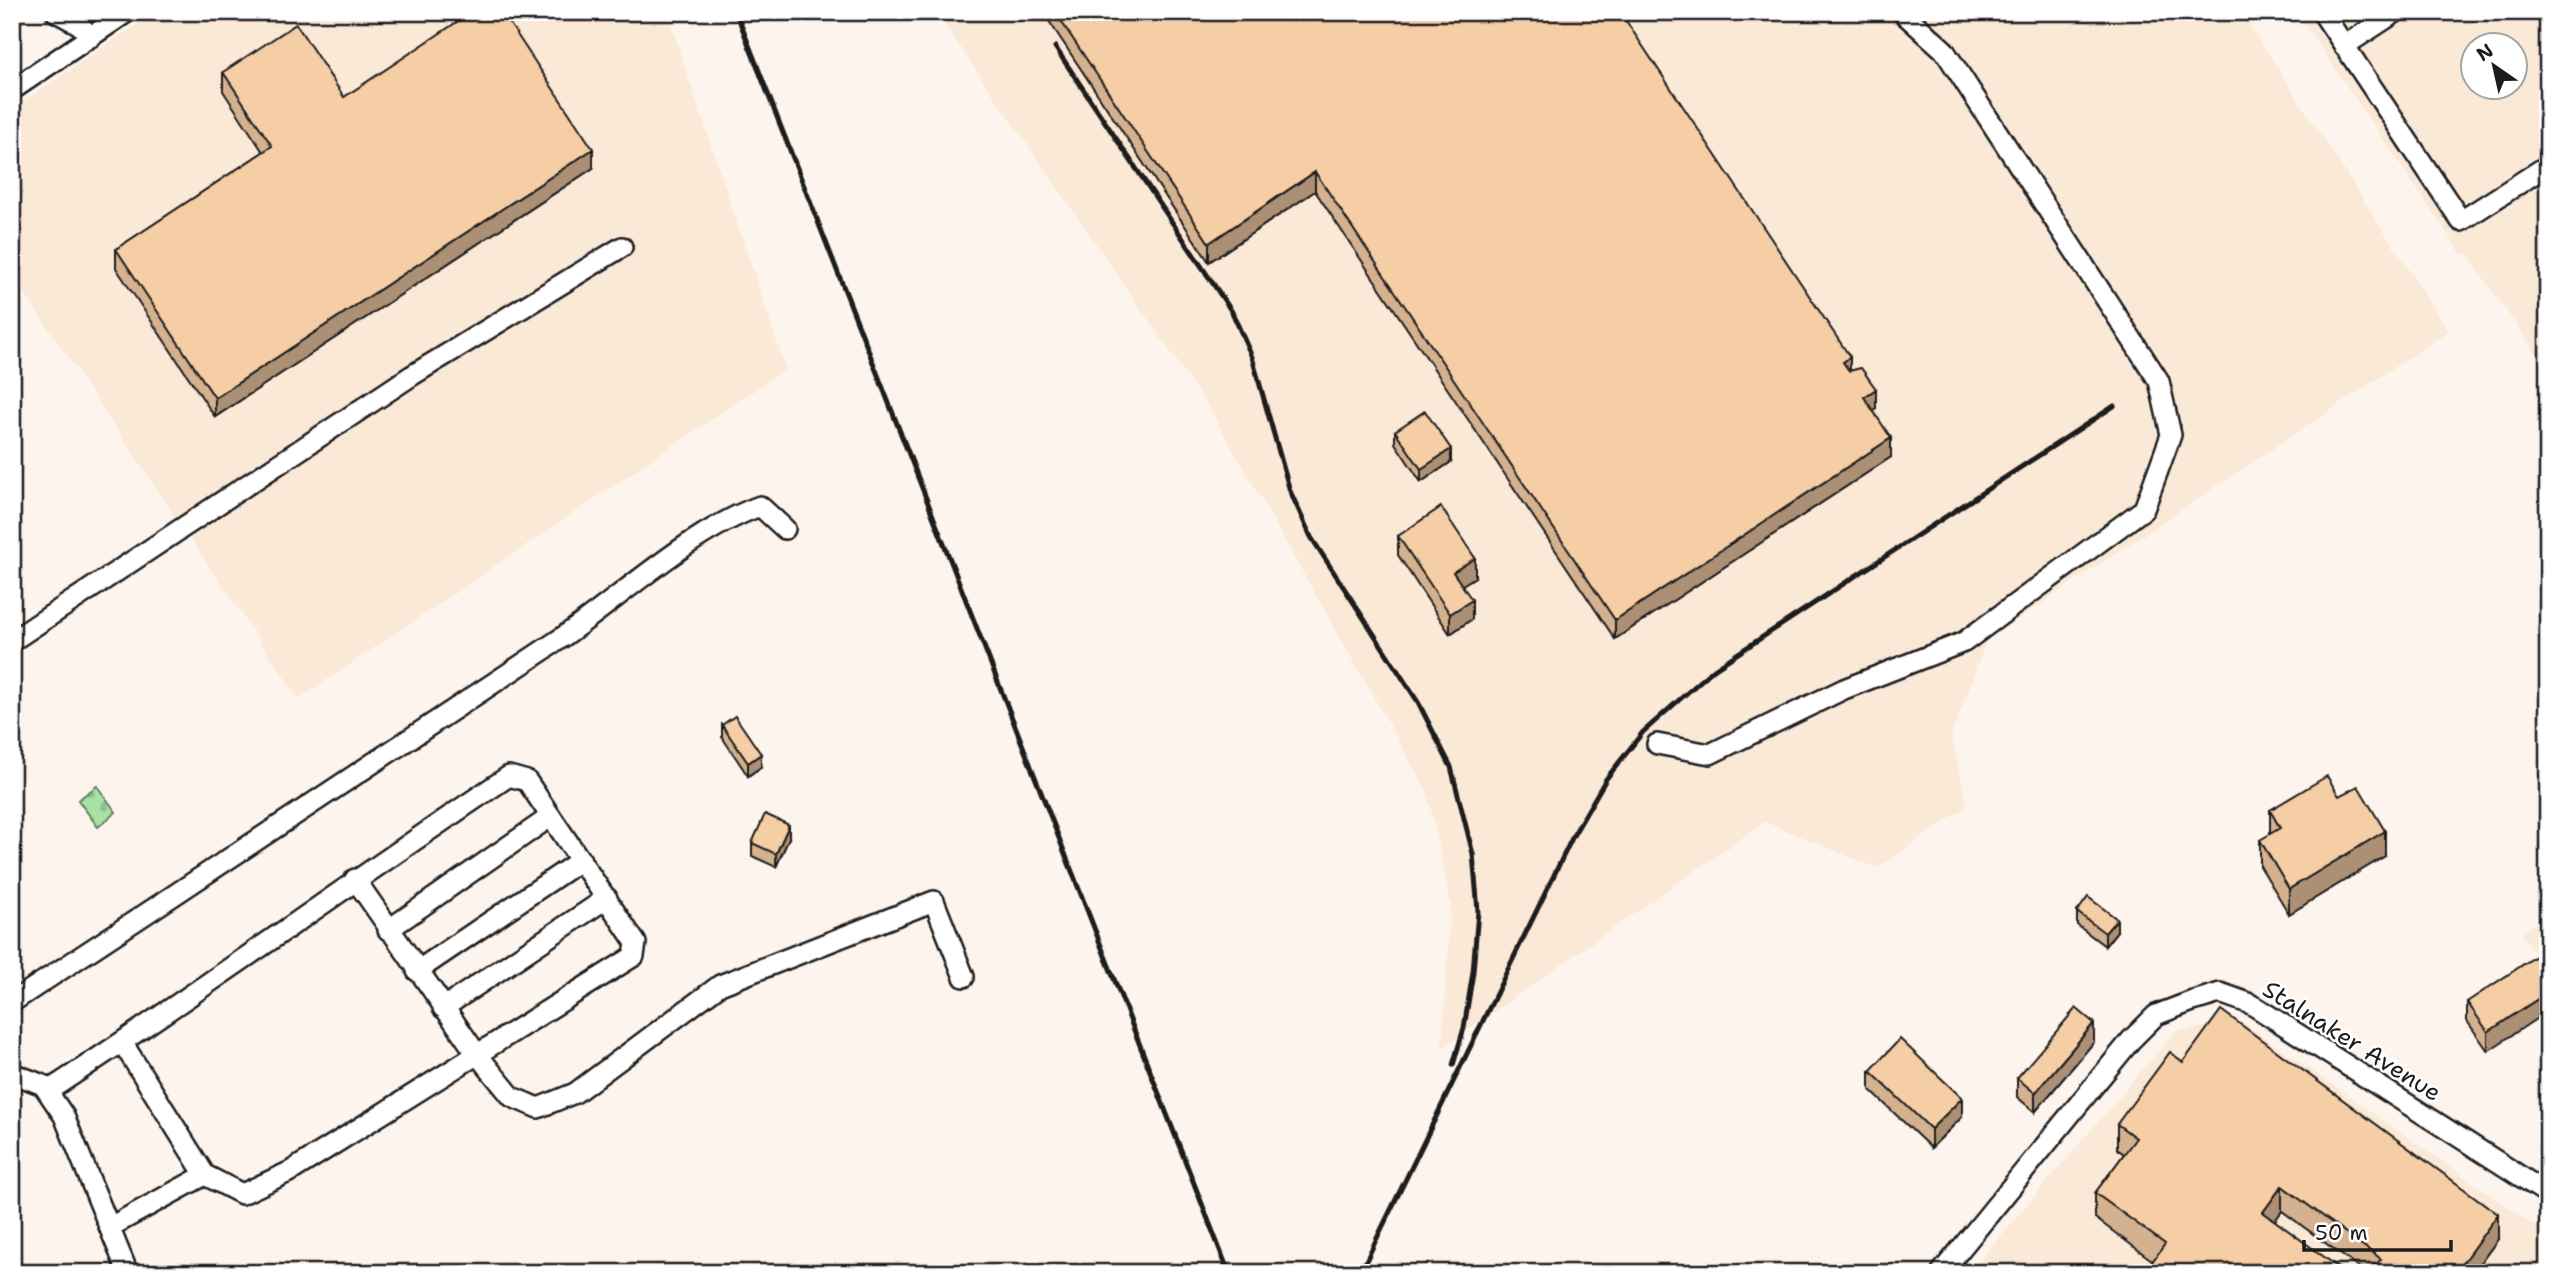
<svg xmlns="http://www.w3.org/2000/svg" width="2560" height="1285" font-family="'Shantell Sans',sans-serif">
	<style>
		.built { fill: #fbe9d8; fill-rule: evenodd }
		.cemetery { fill: url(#cemetery-stones); stroke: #627e60; stroke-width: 2 }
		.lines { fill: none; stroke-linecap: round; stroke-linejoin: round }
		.minor-casing { stroke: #1c1c1c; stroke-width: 24 }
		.minor { stroke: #fff; stroke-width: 19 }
		.rail { stroke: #1c1c1c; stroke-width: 5 }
		.wall { fill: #d4b18f; stroke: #1c1c1c; stroke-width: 2 }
		.shaded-wall { fill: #ac9074; stroke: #1c1c1c; stroke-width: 2 }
		.building { fill: #f6cea6; stroke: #1c1c1c; stroke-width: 2 }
		.labels { text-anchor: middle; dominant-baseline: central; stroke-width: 5; stroke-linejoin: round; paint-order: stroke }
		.street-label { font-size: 24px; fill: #1c1c1c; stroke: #fff }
	</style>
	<defs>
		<pattern id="cemetery-stones" width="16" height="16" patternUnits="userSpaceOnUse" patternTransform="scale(1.75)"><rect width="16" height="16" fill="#a8e1a5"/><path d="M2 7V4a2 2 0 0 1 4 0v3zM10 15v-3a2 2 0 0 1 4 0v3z" fill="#90c08d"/></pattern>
	</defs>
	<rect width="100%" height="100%" fill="#fdf5ed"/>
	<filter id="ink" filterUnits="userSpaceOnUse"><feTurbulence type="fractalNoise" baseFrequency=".0143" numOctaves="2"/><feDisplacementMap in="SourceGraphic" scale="14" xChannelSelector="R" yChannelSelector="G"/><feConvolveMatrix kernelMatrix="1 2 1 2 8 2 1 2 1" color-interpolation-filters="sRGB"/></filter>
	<g filter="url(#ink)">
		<path class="built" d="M155,12H667L786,369L299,699L12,275V109Z
			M936,12H2241L2449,331L1987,640L1951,737L1968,806L1877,868L1765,822L1442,1048L1451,905L1427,791L1211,411Z
			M2296,12H2548V371L2466,253L2462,255ZM2472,46H2514V88H2472Z
			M2548,915V974L2521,933Z
			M2243,1022L2548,1235V1273H1969L2175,1031Z"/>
		<path class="cemetery" d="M97,786L116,812L98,827L78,800Z"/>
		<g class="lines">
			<defs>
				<path id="minor" d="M56,12L80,25L91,37
					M2322,12L2461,221L2548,165
					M2344,46L2396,12
					M12,90L127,12
					M12,641L411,376L622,247
					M1657,744L1710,754L1844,689L1964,642L2144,509L2171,435L2159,381L1944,50L1902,12
					M355,879L476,1053L512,1097L538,1108L575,1093L720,985L934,901L964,977
					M388,930L550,817
					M417,971L581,860
					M12,1002C193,883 373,763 554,643C618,600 688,532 760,506L785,529
					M443,1008L607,898
					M122,1042L205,1175
					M12,1073L43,1085L64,1116L128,1273
					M48,1091C203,990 354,880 509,776L527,781L636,943L634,956L291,1171L242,1194L205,1175L110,1227
					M1941,1273L2131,1040L2156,1015L2190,1002L2220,993L2251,1004L2548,1194"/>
			</defs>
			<use href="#minor" class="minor-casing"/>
			<use href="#minor" class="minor"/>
			<path class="rail" d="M736,12L1229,1273
				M1055,47L1232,312L1252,357L1290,491L1311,537L1418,702L1451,767L1473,854L1478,911L1473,972L1464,1028L1453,1065
				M1360,1273L1574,834L1606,779L1643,732L1714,669L2114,406"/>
		</g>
		<path class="wall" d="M1043,12H1620L1850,371L1876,408L1873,410L1891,457L1615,639L1315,191L1209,262Z
			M223,72L344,97L593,168L215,417L116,268V249L263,152L223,91Z
			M1395,431L1451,462L1421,482L1395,443Z
			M1398,536L1475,577L1462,585L1472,619L1450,634L1398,555Z
			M722,725L761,767L748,776L722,737Z
			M2339,796L2385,856L2289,914L2260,866V840L2270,835V810Z
			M789,838L776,867L752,856V843Z
			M2077,912L2117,931L2105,946L2077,925Z
			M2548,961L2488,1051L2467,1021V1002Z
			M2094,1042L2035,1112L2017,1097V1078Z
			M2183,1062L2498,1239L2473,1273H2366L2282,1211L2275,1220L2153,1261L2095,1218V1193L2124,1154L2117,1149V1124Z
			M1870,1071L1962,1117L1931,1148L1870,1090Z"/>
		<path class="shaded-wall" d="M593,149V168L215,417V398Z
			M1315,172V191L1209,262V243Z
			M1850,357V376L1843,362Z
			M1876,389V408L1864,416V397Z
			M1891,438V457L1615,639V620Z
			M1451,449V462L1421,482V469Z
			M1475,558V577L1453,591V572Z
			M1472,600V619L1450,634V614Z
			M761,754V767L748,776V763Z
			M789,825V838L776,867V854Z
			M2385,831V856L2289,914V889Z
			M2117,919V931L2105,946V933Z
			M2548,992V1011L2488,1051V1032Z
			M2094,1023V1042L2035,1112V1093Z
			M1962,1098V1117L1931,1148V1129Z
			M2282,1186V1211L2263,1237V1212Z
			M2498,1214V1239L2473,1273H2455Z"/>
		<path class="building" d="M472,12H502L593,149L215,398L116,249L272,146L223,72L296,24L344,97Z
			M1055,12H1620L1850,357L1843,362L1849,371L1861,368L1876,389L1864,397L1891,438L1615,620L1315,172L1209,243Z
			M1425,411L1451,449L1421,469L1395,431Z
			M1441,507L1475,558L1453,572L1472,600L1450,614L1398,536Z
			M735,716L761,754L748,763L722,725Z
			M2327,776L2339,796L2358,786L2385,831L2289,889L2260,840L2280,828L2270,810Z
			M765,814L789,825L776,854L752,843Z
			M2088,897L2117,919L2105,933L2077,912Z
			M2542,952L2548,961V992L2488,1032L2467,1002Z
			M2076,1008L2094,1023L2035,1093L2017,1078Z
			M2221,1010L2498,1214L2455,1273H2384L2375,1266L2381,1259L2282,1186L2263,1212L2346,1273H2144L2165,1244L2095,1193L2136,1138L2117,1124L2170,1052L2183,1062Z
			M1900,1039L1962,1098L1931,1129L1870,1071Z"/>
	</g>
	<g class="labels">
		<g class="street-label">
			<text transform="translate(2352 1041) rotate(32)">Stalnaker Avenue</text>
		</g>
	</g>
	<rect width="2560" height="1285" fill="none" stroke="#fff" stroke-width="42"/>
	<rect x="21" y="21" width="2518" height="1243" fill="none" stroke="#1c1c1c" stroke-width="2.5" filter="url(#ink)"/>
	<g transform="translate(2494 66) rotate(326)"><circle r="33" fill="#ffffff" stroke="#a4a4a4" stroke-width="2"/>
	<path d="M0-5L12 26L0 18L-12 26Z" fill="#1c1c1c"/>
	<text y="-10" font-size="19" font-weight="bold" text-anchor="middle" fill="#1c1c1c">N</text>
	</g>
	<path d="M2304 1240v10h147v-10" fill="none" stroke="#1c1c1c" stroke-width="3.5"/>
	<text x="2315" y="1240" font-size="21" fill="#1c1c1c" stroke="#ffffff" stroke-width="5" paint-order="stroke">50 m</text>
</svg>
